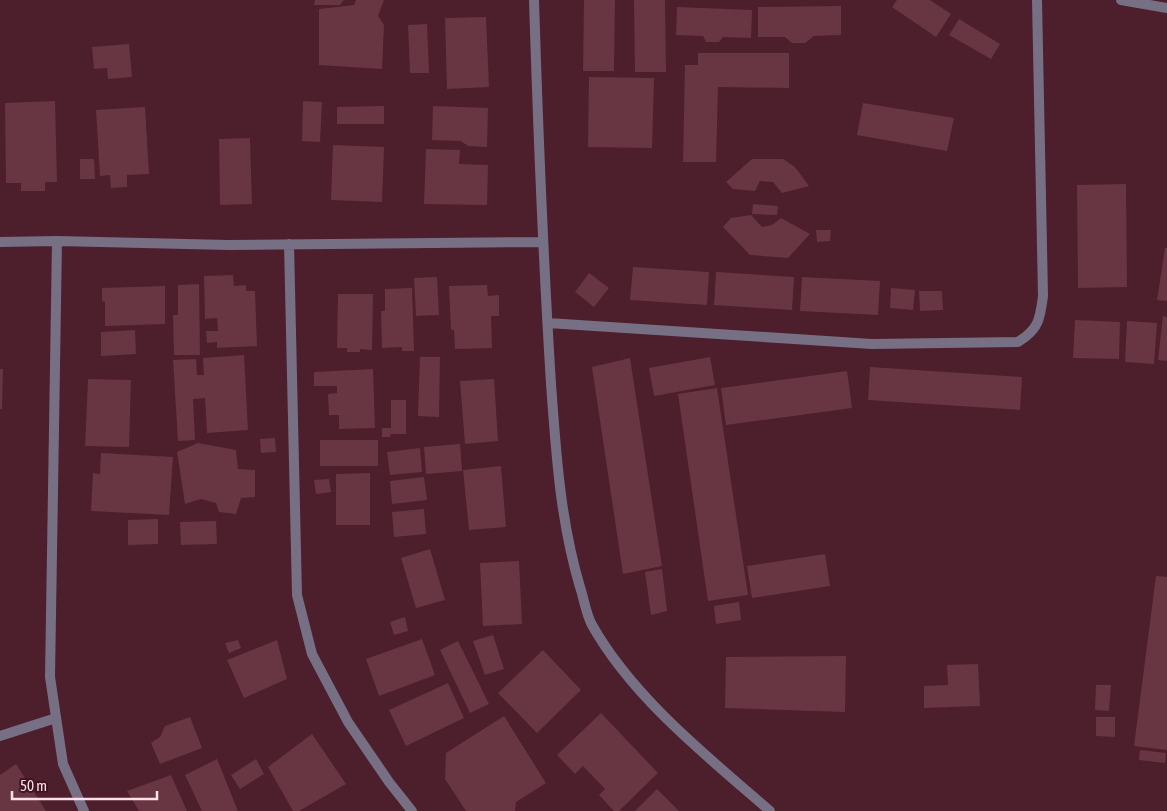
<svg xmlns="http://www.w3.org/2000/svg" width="1167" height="811" font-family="'Asap Condensed',sans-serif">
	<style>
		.building { fill: #683543 }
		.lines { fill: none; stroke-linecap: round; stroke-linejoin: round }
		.minor { stroke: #776f84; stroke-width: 10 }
	</style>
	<rect width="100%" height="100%" fill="#4d1e2c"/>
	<path class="building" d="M315,0H344L340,5H314Z
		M356,0H384L378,16L384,25L382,69L319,65V9L354,5Z
		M584,0H615L614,71H583Z
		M634,0H665L666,72H635Z
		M897,0H930L951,14L936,37L892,7Z
		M841,6V35L814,36L805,43H792L785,37H758V7Z
		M677,7L752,10L751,38L723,37L719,42H706L703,36L676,35Z
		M486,17L489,87L447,89L445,18Z
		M959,19L1000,44L991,59L949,35Z
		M427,24L429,73H410L408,25Z
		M129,44L132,77L108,79L107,68L94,69L92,47Z
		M698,53H789V88L718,87L716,162H683L685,65H698Z
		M589,77L654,78L652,148L588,147Z
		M55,101L57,182H45V191H21V183H6L5,103Z
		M303,101L322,102L320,142L302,141Z
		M863,103L954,118L947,151L857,135Z
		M384,106V124H337V107Z
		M433,106L488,108L487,147L468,146L461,141L432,140Z
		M145,107L149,174L127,175V187L111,188L110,175L100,176L96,110Z
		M250,138L252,204L220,205L219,139Z
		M333,145L384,147L382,202L331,200Z
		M426,149L460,150L459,164L488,165L487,205L424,204Z
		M80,159H94L95,179H80Z
		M752,159H783L795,167L809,186L782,193L773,182L760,181L755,191L733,189L726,182Z
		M1126,184L1127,287L1078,288L1077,185Z
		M753,204L778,206L777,215L752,214Z
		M751,215L762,227L772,225L781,218L810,234L788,258L750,255L723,227L731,218Z
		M816,230H831L830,241L817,242Z
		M1165,248H1167V301L1157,300Z
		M633,267L709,272L707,305L630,300Z
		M716,272L794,277L792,310L714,305Z
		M589,273L609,288L594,307L575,292Z
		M233,275L234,286L246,285V291H255L257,346L217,348V342L207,343L206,331H218L217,318L205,319L204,276Z
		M437,277L439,315L416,316L414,278Z
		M802,277L880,281L878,315L800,311Z
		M199,284L200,355H174L173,315H178V285Z
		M487,285L488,296L499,295V316H491L492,348L455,349L454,330H451L449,286Z
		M165,286V324L105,326V302L102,301V288Z
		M412,288L414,351H402V347L382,348L381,311H385V289Z
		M891,288L915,290L913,310L890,308Z
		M919,291H942L943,310L920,311Z
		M338,294H373L372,350L360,349V352H347V348H337Z
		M1163,316L1167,317V361L1158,360Z
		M1075,320L1120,322L1119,359L1073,358Z
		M1127,321L1157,323L1154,364L1125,362Z
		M135,330L136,354L101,356V332Z
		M244,355L248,430L207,433L205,398L193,399L195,440L178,441L173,360L196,359L197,375H204L203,358Z
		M420,357H440L439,417L418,416Z
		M710,357L715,385L654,396L649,368Z
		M630,358L662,566L623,574L592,367Z
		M870,367L1022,377L1020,410L868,400Z
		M0,369H3L2,409H0Z
		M373,369L375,428L339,429V415H329L328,394L337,393V386H314V372Z
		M847,371L852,408L726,425L721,388Z
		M88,379L131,380L129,447L85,446Z
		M494,379L498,441L465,444L460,381Z
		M717,388L748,595L708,601L678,394Z
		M391,400H406V434H391L390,437H382V428H391Z
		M275,438L276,452L261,453L260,439Z
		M320,440H378V466H320Z
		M198,443L236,450L238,469L255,470V497L241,498L236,514L219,512L216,503L201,499L185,504L177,452Z
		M460,444L462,471L426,474L424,447Z
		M420,448L422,472L390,475L387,452Z
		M101,453L173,457L169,515L91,511L93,473L100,474Z
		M501,466L506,527L469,530L463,470Z
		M370,473V525H336V474Z
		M424,477L427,500L392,504L390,481Z
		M329,479L331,492L316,494L314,480Z
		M424,509L426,534L394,537L392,512Z
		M158,519V544L128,545V520Z
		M216,521L217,544L181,545L180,522Z
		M430,549L445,600L416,608L401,558Z
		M825,554L830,586L752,598L747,566Z
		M519,561L522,624L483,626L480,563Z
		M662,569L667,611L651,615L645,572Z
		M1156,576L1167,577V750L1134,746Z
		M739,602L741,620L716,624L714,606Z
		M405,617L408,631L394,635L390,622Z
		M493,635L504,669L485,675L473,641Z
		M422,639L435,675L379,696L366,659Z
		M238,640L241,648L229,653L225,643Z
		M277,640L287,679L244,698L227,660Z
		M458,641L489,704L470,713L440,650Z
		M543,650L581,690L537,733L498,693Z
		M846,656L845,712L725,708L726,657Z
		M978,664L980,706L924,708V686L948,685L947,665Z
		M448,683L464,718L406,746L389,710Z
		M1096,685H1111L1109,711L1095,710Z
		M601,713L658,773L619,811H614L599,795L605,789L583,766L575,774L557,755Z
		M504,716L546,783L516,802L515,811H466L445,779L446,753Z
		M190,717L202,748L160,764L151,743L160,737L165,726Z
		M1096,717H1115V737L1096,736Z
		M312,734L346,784L299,811H293L268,767Z
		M1140,750L1166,753L1165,763L1139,760Z
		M217,759L238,811H202L185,775Z
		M256,759L264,774L240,789L231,775Z
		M16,764L46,811H0V775Z
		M171,775L187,811H139L127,791Z
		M657,789L679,811H635Z"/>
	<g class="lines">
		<path class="minor" d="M534,0C538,128 543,256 551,384C556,452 560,520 580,587C584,599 586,614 592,625C633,698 708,757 770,811
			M1121,0L1167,8
			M57,241L50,677L63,764L84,811
			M0,242L57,241L229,245L543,242
			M289,244L297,595L312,654L348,722L389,782L412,811
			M548,323L872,344L1018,342C1039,329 1040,319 1043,296L1037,0
			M0,736L56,718"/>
	</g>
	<path d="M12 791v8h145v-8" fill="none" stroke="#fce2e8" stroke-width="2.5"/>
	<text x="20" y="791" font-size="15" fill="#fce2e8" stroke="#421323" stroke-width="4" paint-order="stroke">50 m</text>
</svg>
